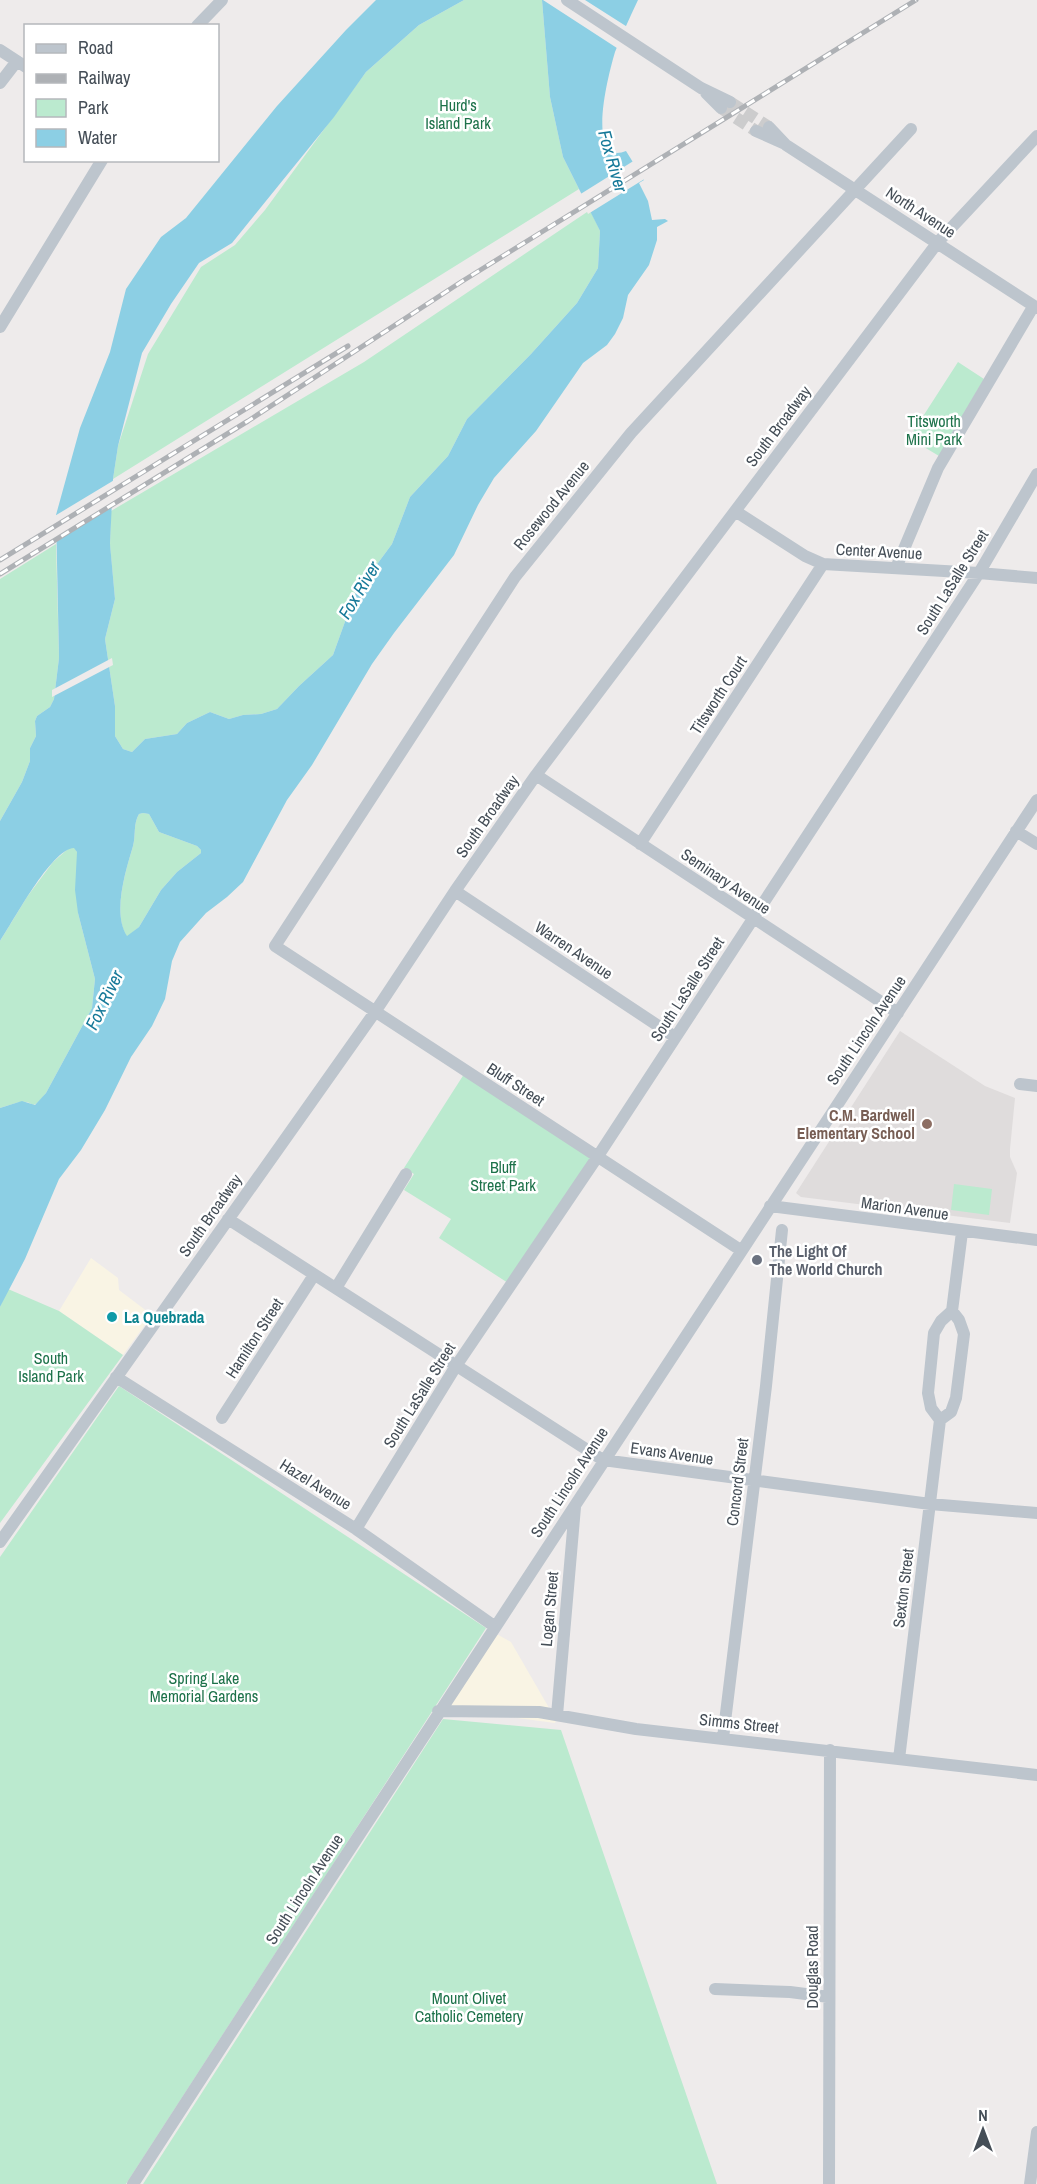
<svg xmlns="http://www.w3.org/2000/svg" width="1037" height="2184" font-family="'Archivo Narrow',sans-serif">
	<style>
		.commercial { fill: #f9f4e4 }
		.education { fill: #dfdcdc }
		.green { fill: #bbeacf }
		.water { fill: #8ccfe4; fill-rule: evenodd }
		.pier { fill: #eeebeb }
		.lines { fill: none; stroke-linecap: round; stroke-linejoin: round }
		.minor-tunnel { stroke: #cccccd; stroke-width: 12; stroke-dasharray: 12 6; stroke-linecap: butt }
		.minor { stroke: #bdc5cd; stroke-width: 12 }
		.rail-casing { stroke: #aeb1b5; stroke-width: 5 }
		.rail { stroke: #fff; stroke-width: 3; stroke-dasharray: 9; stroke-linecap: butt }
		.education-dot { fill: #8d6e63; stroke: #fff; stroke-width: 2 }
		.worship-dot { fill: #6b7280; stroke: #fff; stroke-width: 2 }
		.culture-dot { fill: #0f9aa8; stroke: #fff; stroke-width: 2 }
		.labels { text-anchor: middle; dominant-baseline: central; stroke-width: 5; stroke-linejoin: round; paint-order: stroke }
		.park-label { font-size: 16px; fill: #1d724a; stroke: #fff }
		.street-label { font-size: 16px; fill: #454e57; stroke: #fff }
		.education-label { font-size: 16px; font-weight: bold; fill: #785e54; stroke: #fff; text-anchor: end }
		.worship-label { font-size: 16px; font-weight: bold; fill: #5b616d; stroke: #fff; text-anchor: start }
		.culture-label { font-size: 16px; font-weight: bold; fill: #0d838f; stroke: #fff; text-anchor: start }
		.water-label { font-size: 18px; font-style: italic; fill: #167999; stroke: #fff }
	</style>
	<rect width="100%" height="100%" fill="#eeebeb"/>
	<path class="commercial" d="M91,1258L118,1278L119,1290L152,1315L123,1355L59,1311Z
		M495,1633L511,1642L556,1720L555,1723L444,1708Z"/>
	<path class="education" d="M900,1031L985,1086L1015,1098L1010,1149V1157L1017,1173L1010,1223L801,1197L796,1193Z"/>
	<path class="green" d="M464,0H542L550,97L563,157L579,189L113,479L118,446L148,354L201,267L235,245L265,210L366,72L419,25Z
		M590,210L600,231L598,268L577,303L531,354L467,419L448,456L410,497L392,544L355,594L333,655L299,686L277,709L261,714L243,715L229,719L210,712L187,723L177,734L145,739L132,752L123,749L115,736V706L105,639L115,599L110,545L111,511L364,362Z
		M958,362L984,379L939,456L909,438Z
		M56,544L59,658L54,699L50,707L37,716L35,721L36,736L30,748V761L22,782L0,821V579Z
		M143,813L149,814L159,832L197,846L201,850V853L177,872L161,890L139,927L127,937C112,913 126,870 133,846C136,835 133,824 139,814Z
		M69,848H75L77,852L78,913L95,979L92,1008L46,1093C29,1114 36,1100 21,1102C14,1103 7,1106 0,1108V941L27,897L53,862Z
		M466,1071L598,1156L511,1285L439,1238L451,1219L404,1190L414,1174L404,1168Z
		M954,1184L992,1189L989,1215L951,1210Z
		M8,1289L59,1311L123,1355L0,1523V1307Z
		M119,1386L486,1628L126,2184H0V1557Z
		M443,1719L561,1730L717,2184H143Z"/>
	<path class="water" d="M376,0H464L419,25L366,72L334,117L232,243L199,263L171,304L142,353L118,446L113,479L110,544L115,599L105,639L115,706V736L123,749L132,752L145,739L177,734L187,723L210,712L229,719L243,715L261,714L277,709L299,686L333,655L355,594L392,544L410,497L448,456L467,419L531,354L577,303L598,268L600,231L563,157L550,97L542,0H638C630,17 622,34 615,52C610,69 588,149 617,153C620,153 623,152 626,151L644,180L639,183L648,201L652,220L665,219L668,221L657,227V240L649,265L628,295L623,318L615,334L607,345L583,363L536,431L494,478L478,505L454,555L394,633L372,664L312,765L287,800L243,882L227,897L206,913L180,942L172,961L165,999L152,1026L131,1057L105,1110L81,1150L59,1179L25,1259L0,1307V1108L22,1101L35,1105L46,1093L92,1008L95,979L78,913L75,890L77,852L74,848C51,849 13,922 0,941V821L22,782L30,761V748L36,736L35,721L37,716L50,707L54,699L59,658L56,515L80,428L110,352L126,289L161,237L186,218L277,106L346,30ZM143,813L149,814L159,832L197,846L201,850V853L177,872L161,890L139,927L127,936C112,913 126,870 133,846C136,835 133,824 139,814Z"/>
	<path class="pier" d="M543,0H585L629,28L620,50Z
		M635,160L646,178L588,214L579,195Z
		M116,479L115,503L53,542V517Z
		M112,658L113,665L52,697V690Z"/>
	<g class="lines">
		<path class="minor-tunnel" d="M730,102L769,127
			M721,108L756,131"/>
		<path class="minor" d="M567,0L701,88L730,102
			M197,26L222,0
			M0,50L26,67
			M0,83L17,61
			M706,93L721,108
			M769,127L786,145L1037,308
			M756,131L783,143
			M0,327L102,160
			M735,511L805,556L823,564L979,573L1037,578
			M896,568L938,468L1033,307
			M536,775L898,1013
			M1016,831L1037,844
			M640,844L823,564
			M455,891L675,1037
			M1020,1084L1037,1086
			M770,1206L1037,1240
			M228,1219L603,1460L930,1504L1037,1513
			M739,1249L275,946L515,577L631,433L911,129
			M336,1288L406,1174
			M116,1377L356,1529L494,1626
			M222,1418L314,1275
			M940,1420L951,1412L956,1398L964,1334L959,1320L952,1311
			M356,1529L456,1366L598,1156L979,573L1037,474
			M0,1542L375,1012L455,891L536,775L938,242L1037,136
			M438,1711L539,1712L636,1729L1037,1775
			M557,1715L575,1507
			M723,1738L766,1386L782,1230
			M899,1759L940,1420L931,1408L928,1393L934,1333L941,1321L952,1311L962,1232
			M715,1989L790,1992L829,1997
			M133,2184C432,1721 733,1259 1037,800
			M829,2184L830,1750
			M1030,2184L1037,2132"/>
		<defs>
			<path id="rail" d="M0,560L348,346
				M0,574L248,421L461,282L916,0"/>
		</defs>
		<use href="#rail" class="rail-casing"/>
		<use href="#rail" class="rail"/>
	</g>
	<circle class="education-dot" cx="927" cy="1124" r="6"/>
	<circle class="worship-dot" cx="757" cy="1260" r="6"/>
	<circle class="culture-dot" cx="112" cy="1317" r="6"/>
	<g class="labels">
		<g class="park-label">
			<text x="458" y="105">Hurd's<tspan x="458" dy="18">Island Park</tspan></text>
			<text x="934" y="421">Titsworth<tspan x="934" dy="18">Mini Park</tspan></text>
			<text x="503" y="1167">Bluff<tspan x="503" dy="18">Street Park</tspan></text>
			<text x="51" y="1358">South<tspan x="51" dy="18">Island Park</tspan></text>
			<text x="204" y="1678">Spring Lake<tspan x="204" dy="18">Memorial Gardens</tspan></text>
			<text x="469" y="1998">Mount Olivet<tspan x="469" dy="18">Catholic Cemetery</tspan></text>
		</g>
		<g class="street-label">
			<text transform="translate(921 212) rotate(33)">North Avenue</text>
			<text transform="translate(778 426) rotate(-53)">South Broadway</text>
			<text transform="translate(551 505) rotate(-51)">Rosewood Avenue</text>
			<text transform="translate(879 551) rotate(3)">Center Avenue</text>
			<text transform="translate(952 582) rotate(-58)">South LaSalle Street</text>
			<text transform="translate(718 695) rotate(-57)">Titsworth Court</text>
			<text transform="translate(487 816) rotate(-55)">South Broadway</text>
			<text transform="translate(726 881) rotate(34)">Seminary Avenue</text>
			<text transform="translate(574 950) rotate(34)">Warren Avenue</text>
			<text transform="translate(687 989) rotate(-57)">South LaSalle Street</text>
			<text transform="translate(866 1030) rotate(-56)">South Lincoln Avenue</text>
			<text transform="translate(516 1084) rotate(33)">Bluff Street</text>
			<text transform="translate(905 1208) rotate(8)">Marion Avenue</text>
			<text transform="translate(210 1215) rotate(-55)">South Broadway</text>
			<text transform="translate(254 1338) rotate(-57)">Hamilton Street</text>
			<text transform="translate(419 1395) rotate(-58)">South LaSalle Street</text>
			<text transform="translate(672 1453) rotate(8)">Evans Avenue</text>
			<text transform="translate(569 1482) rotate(-57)">South Lincoln Avenue</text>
			<text transform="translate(737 1482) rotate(-83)">Concord Street</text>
			<text transform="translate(316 1484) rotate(32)">Hazel Avenue</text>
			<text transform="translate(903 1588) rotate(-83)">Sexton Street</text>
			<text transform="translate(549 1609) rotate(-85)">Logan Street</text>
			<text transform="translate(739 1723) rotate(6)">Simms Street</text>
			<text transform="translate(304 1889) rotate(-57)">South Lincoln Avenue</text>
			<text transform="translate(812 1967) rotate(-90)">Douglas Road</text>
		</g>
		<g class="education-label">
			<text x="915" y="1115">C.M. Bardwell<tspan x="915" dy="18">Elementary School</tspan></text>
		</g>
		<g class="worship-label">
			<text x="769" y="1251">The Light Of<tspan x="769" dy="18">The World Church</tspan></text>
		</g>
		<g class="culture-label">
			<text x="124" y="1317">La Quebrada</text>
		</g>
		<g class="water-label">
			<text transform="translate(613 161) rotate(74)">Fox River</text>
			<text transform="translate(359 590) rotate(-59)">Fox River</text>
			<text transform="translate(104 1000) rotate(-64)">Fox River</text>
		</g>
	</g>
	<rect x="24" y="24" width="195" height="138" fill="#ffffff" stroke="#b5b8bc" stroke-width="1.5"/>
	<rect x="36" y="44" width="30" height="9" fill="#bdc5cd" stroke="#b5b8bc" stroke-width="1.5"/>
	<text x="78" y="54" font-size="18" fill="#454e57">Road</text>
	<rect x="36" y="74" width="30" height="9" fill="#aeb1b5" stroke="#b5b8bc" stroke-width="1.5"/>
	<text x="78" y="84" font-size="18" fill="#454e57">Railway</text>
	<rect x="36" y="99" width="30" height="18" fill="#bbeacf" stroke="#b5b8bc" stroke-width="1.5"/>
	<text x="78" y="114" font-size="18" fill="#454e57">Park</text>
	<rect x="36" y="129" width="30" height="18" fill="#8ccfe4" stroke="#b5b8bc" stroke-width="1.5"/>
	<text x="78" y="144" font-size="18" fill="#454e57">Water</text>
	<g transform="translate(983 2130)" stroke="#ffffff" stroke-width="4.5" paint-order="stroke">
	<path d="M0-4.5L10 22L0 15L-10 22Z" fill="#454e57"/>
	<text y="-9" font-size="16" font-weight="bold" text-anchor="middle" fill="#454e57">N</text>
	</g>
</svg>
